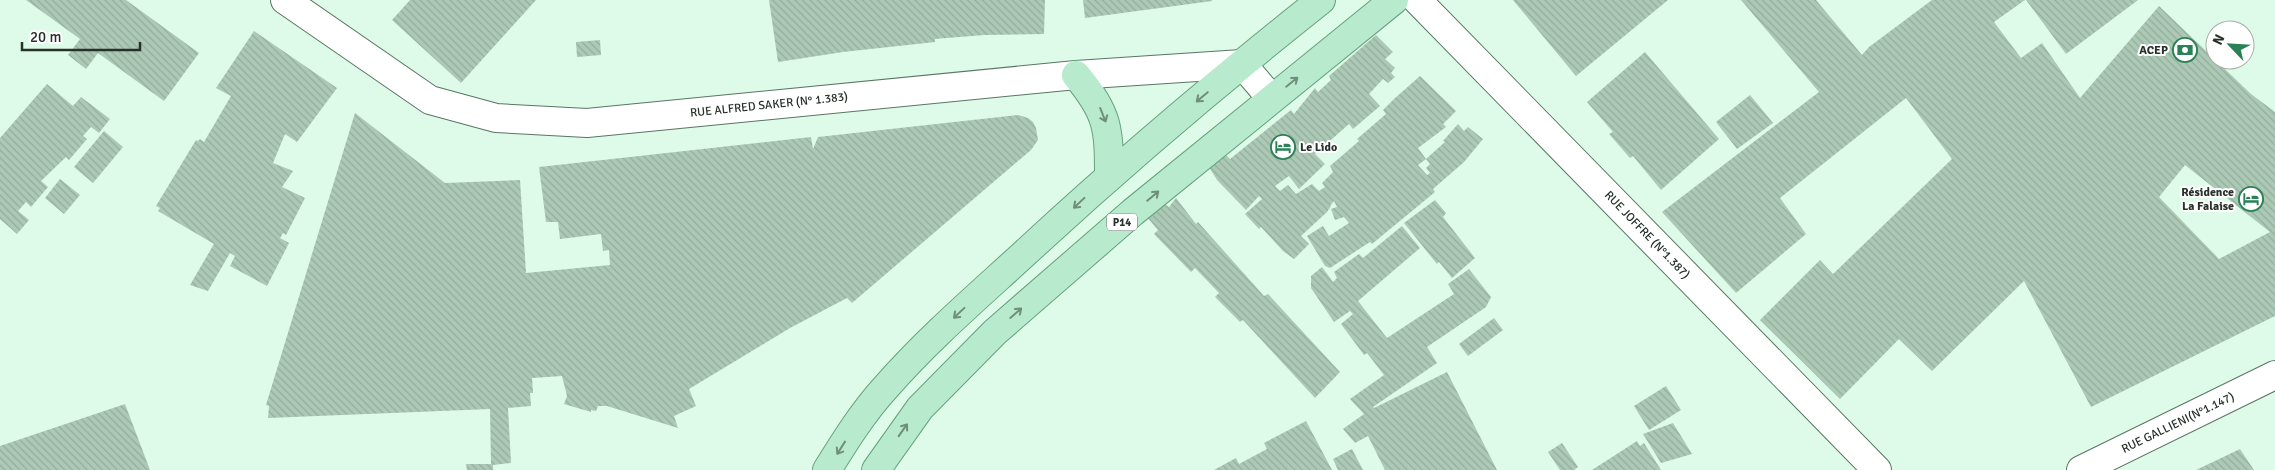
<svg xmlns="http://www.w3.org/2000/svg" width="2275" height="470" font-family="Signika,sans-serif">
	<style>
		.building { fill: url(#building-back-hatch); fill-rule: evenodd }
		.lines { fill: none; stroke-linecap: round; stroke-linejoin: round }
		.minor-casing { stroke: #5a7564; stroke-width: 30 }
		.primary-casing { stroke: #66a17e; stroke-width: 30 }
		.minor { stroke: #fff; stroke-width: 28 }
		.primary { stroke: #b8ebcd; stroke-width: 28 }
		.oneway { stroke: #6f8e7c }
		.labels { text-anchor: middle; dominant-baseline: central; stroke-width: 4; stroke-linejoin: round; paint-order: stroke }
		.shield { fill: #fff; stroke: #676f6a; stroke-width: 1 }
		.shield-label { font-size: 11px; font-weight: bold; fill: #26312a }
		.poi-label { font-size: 12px; font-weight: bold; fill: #26312a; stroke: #fff; text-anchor: end }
		.street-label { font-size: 12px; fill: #26312a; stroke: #fff }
	</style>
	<defs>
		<pattern id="building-back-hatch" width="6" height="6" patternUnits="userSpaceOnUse" patternTransform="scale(1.25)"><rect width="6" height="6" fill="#acc9b6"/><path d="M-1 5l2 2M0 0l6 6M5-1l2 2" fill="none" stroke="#94ad9d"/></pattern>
	</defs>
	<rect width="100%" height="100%" fill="#ddfbe8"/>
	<path class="building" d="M26,0H126L199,53L164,101L98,53L86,69L68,55L80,39Z
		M410,0H536L461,83L392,20Z
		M769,0H1045L1044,34L984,35L935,39V42L843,52L778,62Z
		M1083,0H1212V1L1085,18Z
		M1513,0H1668L1576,76Z
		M1741,0H1816L1862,55L1869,47L1932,0H2025L1994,22L2021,58L2042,43L2080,98L2159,6L2251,94L2275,112V316L2091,407L2024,281L1932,371L1899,339L1840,399L1760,320L1820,260L1833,274L1952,159L1906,98L1780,198L1806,234L1736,293L1662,212L1819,92ZM2185,165L2270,232L2219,259L2159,197Z
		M2026,0H2138L2066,54Z
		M254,31L337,88L297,142L285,134L273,163L293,171L282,187L305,198L286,235L283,233L280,238L289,243L267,286L230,266L235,256L230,253L208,291L190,285L214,244L158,211L160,208L156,206L196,140L198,141L200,139L204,142L231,96L216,88Z
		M1376,35L1393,52L1385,59L1395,68L1391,73L1395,77L1388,83L1383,79L1369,94L1380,106L1353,129L1349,124L1315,154L1325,164L1299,189L1289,176L1275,186L1280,191L1288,185L1296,194L1312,184L1319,191L1325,187L1322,183L1333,172L1330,166L1359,141L1357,139L1386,114L1383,110L1394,99L1420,76L1456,111L1443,124L1446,127L1418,148L1426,159L1418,165L1427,175L1430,173L1426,168L1430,164L1426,159L1445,142L1443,141L1458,124L1464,131L1468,127L1483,139L1464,162L1433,189L1435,192L1372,244L1370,242L1330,268L1325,266L1307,236L1323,226L1329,236L1349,223L1344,217L1335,220L1331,209L1337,207L1334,201L1330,206H1331L1327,212L1301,236L1309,244L1294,259L1283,251L1261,227L1259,229L1245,214L1262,199L1259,196L1246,210L1217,180L1209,167L1225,154L1230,159L1291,110L1294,114L1315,88L1318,92L1331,80L1329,76Z
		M600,40L601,55L577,57L576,42Z
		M1645,52L1719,139L1661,190L1633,156L1630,158L1609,134L1613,132L1587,102Z
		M47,84L73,106L81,97L110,119L99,133L91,127L83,136L87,139L69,160L66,157L41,181L48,187L31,207L26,202L18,211L29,220L17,234L0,219V138Z
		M1750,95L1773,123L1737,149L1716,122Z
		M355,113L445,183L520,180L526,273L610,265L609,250L603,251L601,234L560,239L558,222H546L539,167L811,137L813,149L818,137L1018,115L1028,118L1033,122L1036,128L1038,140L1031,150L852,303L847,298L790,328L689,389L696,406L674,416L678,428L607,406H598L596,411L591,410V412L564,404L567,396L562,376L532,378L533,393H530L531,406L508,408L511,463L493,465V470H467L466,464H491L490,409L268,418L269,406L266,405Z
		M104,131L123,147L93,183L74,167Z
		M60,179L80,195L64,214L45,198Z
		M1176,198L1196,224L1198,222L1264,296L1268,294L1340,372L1315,398L1243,320L1240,322L1215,297L1219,293L1195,268L1191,272L1154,234L1158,230L1146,216L1160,201L1169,207Z
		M1435,200L1446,213L1443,217L1475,258L1452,278L1439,262L1437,264L1404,223Z
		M1402,226L1420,248L1358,301L1387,338L1454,294L1448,284L1469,269L1491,297L1486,307L1427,347L1437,363L1373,407L1374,408L1447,372L1497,470H1385L1368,436L1355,443L1343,429L1364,414L1350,399L1384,375L1367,353L1364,355L1341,324L1353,314L1350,311L1334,322L1311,288V276L1322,267L1333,282L1337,278L1334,272L1359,254L1363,258Z
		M1494,318L1503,330L1468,356L1459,344Z
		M1666,386L1681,410L1649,430L1634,406Z
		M125,404L150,470H0V446Z
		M1306,421L1332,470H1214L1236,458L1239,464L1267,449L1264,443Z
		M1673,423L1692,454L1661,463L1643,434Z
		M1637,441L1640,446L1644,443L1661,470H1592Z
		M1562,443L1578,467L1574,470H1560L1548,452Z
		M1352,449L1363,470H1338L1333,459Z
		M2240,449L2254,470H2196Z"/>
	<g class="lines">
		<defs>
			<path id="minor" d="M285,0L430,100L496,118L587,123L1076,75L1242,64L1271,98
				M1417,0L1877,470
				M2081,470L2275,375"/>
			<path id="primary" d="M1076,75C1108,113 1109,128 1109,176
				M827,470C845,441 863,412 886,387C928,339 977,297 1025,253C1120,165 1219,81 1321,0
				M876,470L920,408L995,332L1133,212L1394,0"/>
		</defs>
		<use href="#minor" class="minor-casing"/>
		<use href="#primary" class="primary-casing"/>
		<use href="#minor" class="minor"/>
		<use href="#primary" class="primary"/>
	</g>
	<defs><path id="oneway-shaft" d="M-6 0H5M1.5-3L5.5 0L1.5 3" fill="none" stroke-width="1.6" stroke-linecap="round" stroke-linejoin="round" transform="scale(1.25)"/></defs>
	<g class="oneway">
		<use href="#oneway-shaft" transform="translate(1292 82) rotate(-39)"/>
		<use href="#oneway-shaft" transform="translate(1202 97) rotate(140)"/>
		<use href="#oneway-shaft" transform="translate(1103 115) rotate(68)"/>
		<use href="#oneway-shaft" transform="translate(1153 196) rotate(-40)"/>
		<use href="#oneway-shaft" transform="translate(1079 203) rotate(137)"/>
		<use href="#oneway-shaft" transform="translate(959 313) rotate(137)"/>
		<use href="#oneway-shaft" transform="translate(1016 313) rotate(-41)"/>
		<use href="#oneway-shaft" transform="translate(903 430) rotate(-55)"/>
		<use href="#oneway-shaft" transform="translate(841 448) rotate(122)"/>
	</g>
	<defs>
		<symbol id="bank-ring" viewBox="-11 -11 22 22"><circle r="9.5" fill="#fff" stroke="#298155" stroke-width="1.5"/><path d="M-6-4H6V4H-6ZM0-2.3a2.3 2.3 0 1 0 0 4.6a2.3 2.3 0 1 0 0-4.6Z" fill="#298155"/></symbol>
		<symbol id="hotel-ring" viewBox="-11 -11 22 22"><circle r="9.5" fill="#fff" stroke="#298155" stroke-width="1.5"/><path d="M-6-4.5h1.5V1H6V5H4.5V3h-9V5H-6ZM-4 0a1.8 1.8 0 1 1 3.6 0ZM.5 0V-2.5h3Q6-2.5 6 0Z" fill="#298155"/></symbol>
	</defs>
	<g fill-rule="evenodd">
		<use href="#bank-ring" x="2171" y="36" width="28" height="28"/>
		<use href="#hotel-ring" x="1269" y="133" width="28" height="28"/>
		<use href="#hotel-ring" x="2237" y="185" width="28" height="28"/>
	</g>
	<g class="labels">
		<rect class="shield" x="1107" y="213.5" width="30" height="17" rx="4"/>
		<g class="shield-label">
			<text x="1122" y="222">P14</text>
		</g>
		<g class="poi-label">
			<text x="2168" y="50">ACEP</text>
			<text x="1300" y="147" text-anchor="start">Le Lido</text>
			<text x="2234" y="192">Résidence<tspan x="2234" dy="14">La Falaise</tspan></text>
		</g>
		<g class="street-label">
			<text transform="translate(769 105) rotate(-6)">RUE ALFRED SAKER (N° 1.383)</text>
			<text transform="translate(1647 235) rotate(46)">RUE JOFFRE (N°1.387)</text>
			<text transform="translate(2178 423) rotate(-26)">RUE GALLIENI(N°1.147)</text>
		</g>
	</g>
	<g transform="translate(2230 45) rotate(295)"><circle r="24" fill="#ffffff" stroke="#a8adaa"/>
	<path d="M0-4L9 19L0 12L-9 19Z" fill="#298155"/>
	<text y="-8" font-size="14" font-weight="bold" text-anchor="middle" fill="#26312a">N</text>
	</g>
	<path d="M22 42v8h118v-8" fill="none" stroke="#26312a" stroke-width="2.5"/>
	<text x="30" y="42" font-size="15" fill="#26312a" stroke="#ffffff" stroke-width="4" paint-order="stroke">20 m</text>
</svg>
